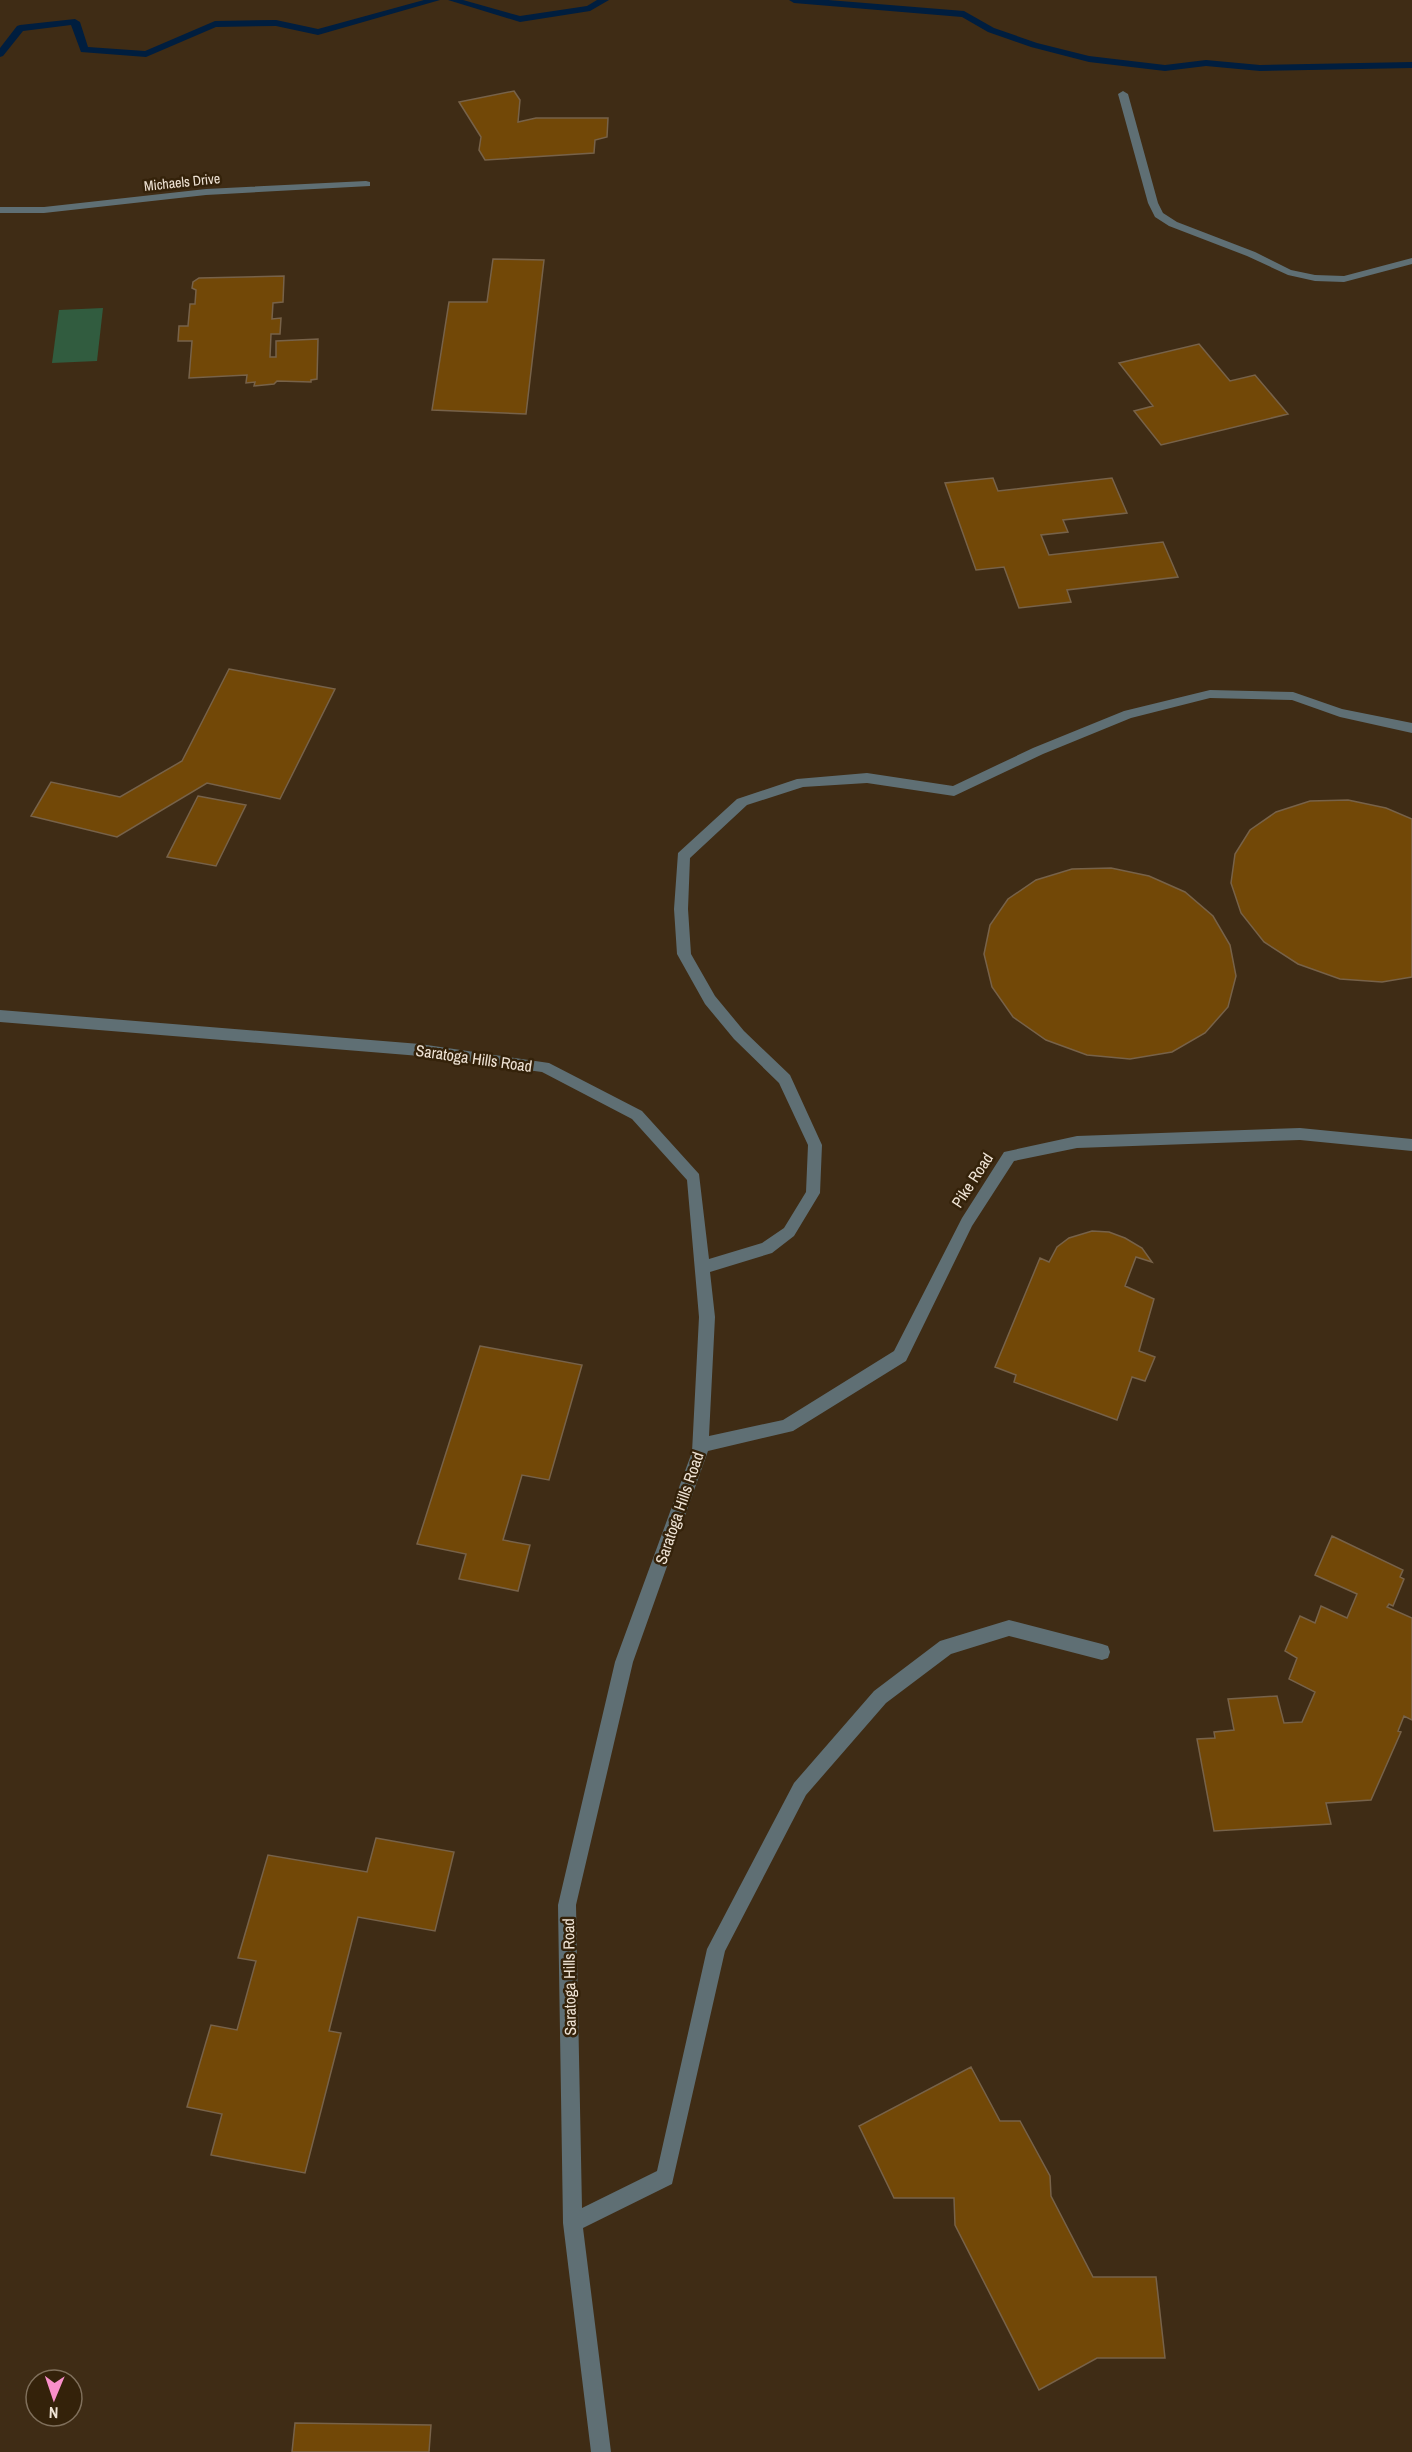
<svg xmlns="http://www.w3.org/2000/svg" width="1412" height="2452" font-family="'Archivo Narrow',sans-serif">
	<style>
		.green { fill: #315c3f }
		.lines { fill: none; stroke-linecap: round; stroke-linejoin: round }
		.stream { fill: #001e3f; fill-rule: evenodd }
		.building { fill: #724807; stroke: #776249; stroke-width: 1.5 }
		.minor { fill: #5f6f74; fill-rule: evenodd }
		.labels { text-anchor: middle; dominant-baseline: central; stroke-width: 5; stroke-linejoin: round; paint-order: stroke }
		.far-street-label { font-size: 14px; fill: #efe3d5; stroke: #34220a }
		.street-label { font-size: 16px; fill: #efe3d5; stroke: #34220a }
	</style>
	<rect width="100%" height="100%" fill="#3f2c15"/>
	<path class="green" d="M103,308L97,361L52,363L59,310Z"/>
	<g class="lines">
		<path class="stream" d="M424,0H440L318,35L276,26L216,27L146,57L81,52L71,25L23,31L3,56L0,57V48L17,26L20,25L75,19L80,22L88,47L145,51L215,21L276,20L318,29Z
			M448,0H463L520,16L587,6L597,0H609L590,11L520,22Z
			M789,0H828L964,11L994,28L1037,43L1089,56L1165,65L1206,60L1260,65L1412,62V68L1260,71L1206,66L1165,71L1089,62L1031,47L988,32L962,17L794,3Z"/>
	</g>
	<path class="building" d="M514,91L520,100L518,122L536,118H608L607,137L595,140L594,153L485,160L479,150L481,137L459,102Z
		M493,259L544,260L526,414L432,410L449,302H487Z
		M284,276L283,302L273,303L272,319L281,318L280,334H271L270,357H276V341L318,339L317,379L311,380V382L277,381L274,384L254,386L255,382L246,383L247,375L189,378L192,341H178L179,326H188L190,304H195L196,290L192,288L193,282L199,278Z
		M1199,344L1230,381L1255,375L1288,414L1161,445L1134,411L1153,406L1119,363Z
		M993,478L998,491L1112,478L1127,513L1063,520L1068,532L1041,535L1049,555L1163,542L1178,577L1067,590L1071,602L1019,608L1004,567L976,570L945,483Z
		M229,669L335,689L280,799L207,783L117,837L31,816L51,782L120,797L182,761Z
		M198,796L246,805L216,866L167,857Z
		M1348,800L1386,808L1412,819V977L1382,982L1340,979L1298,964L1264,942L1241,913L1231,883L1235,854L1250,830L1276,812L1310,801Z
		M1111,868L1149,876L1185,892L1213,916L1230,945L1236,976L1228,1007L1205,1033L1172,1052L1130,1059L1087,1055L1046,1040L1013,1017L992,987L984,954L990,925L1008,899L1036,880L1072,869Z
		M1092,1231L1109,1232L1125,1238L1142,1248L1152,1262L1136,1257L1125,1286L1154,1299L1139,1351L1155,1357L1145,1381L1132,1377L1117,1420L1014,1382L1016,1375L995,1367L1040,1258L1049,1262L1057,1247L1069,1238Z
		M480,1346L582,1365L549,1480L522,1475L503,1540L530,1545L518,1591L459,1579L466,1554L417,1544Z
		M1332,1536L1403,1570L1400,1577L1404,1579L1393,1606L1389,1604L1387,1607L1412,1618V1720L1404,1716L1398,1731L1401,1732L1371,1800L1326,1803L1331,1824L1214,1831L1197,1739L1215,1738L1214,1732L1234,1730L1228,1699L1277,1696L1284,1723L1302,1722L1315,1692L1289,1679L1297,1658L1285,1651L1300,1616L1315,1623L1321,1606L1347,1618L1357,1594L1315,1575Z
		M376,1838L454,1852L435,1931L358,1917L329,2031L341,2033L305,2173L211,2155L222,2114L187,2107L211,2025L237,2030L256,1961L238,1958L268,1855L367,1872Z
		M971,2067L1000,2121H1020L1050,2176L1051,2196L1093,2277H1156L1165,2358H1097L1039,2390L955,2225L954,2198H894L859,2126Z
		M295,2423L431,2425L429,2452H292Z"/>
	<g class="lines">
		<path class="minor" d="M1123,91L1128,94L1158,203L1163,213L1177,222L1255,252L1291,270L1315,275L1344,276L1412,258V264L1344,282L1315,281L1288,275L1247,256L1169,226L1155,217L1148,203L1118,94Z
			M366,181L370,182V186L206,195L44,213H0V207H44L206,189Z
			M1210,690L1293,692L1342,709L1412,723V733L1340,717L1292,700L1210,698L1131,718L1043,754L954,796L867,783L803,787L747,805L690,858L688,909L691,954L715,996L744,1031L790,1075L822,1145L820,1193L794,1236L772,1253L710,1272L715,1317L709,1436L783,1420L894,1351L962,1218L1004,1152L1077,1136L1300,1128L1412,1139V1151L1300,1140L1077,1148L1014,1161L972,1226L906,1361L793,1431L708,1451L633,1662L576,1905L582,2208L657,2171L707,1949L794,1783L874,1691L940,1641L1009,1620L1102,1644L1108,1646L1110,1652L1108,1658L1102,1660L1009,1636L951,1654L886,1703L806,1795L725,1951L672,2184L583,2228L611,2452H591L563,2223L558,1905L615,1662L692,1452L699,1317L687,1180L632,1119L542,1072L420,1056L0,1022V1010L420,1044L549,1063L642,1111L699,1174L709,1259L762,1243L784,1228L806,1192L808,1145L779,1083L734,1039L705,1004L677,954L674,909L678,853L737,799L797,779L867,773L953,786L1033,748L1124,711Z"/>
	</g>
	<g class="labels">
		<g class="far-street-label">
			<text transform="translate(182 182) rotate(-6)">Michaels Drive</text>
		</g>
		<g class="street-label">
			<text transform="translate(474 1058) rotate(8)">Saratoga Hills Road</text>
			<text transform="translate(972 1180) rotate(-57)">Pike Road</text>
			<text transform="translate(679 1508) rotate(-71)">Saratoga Hills Road</text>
			<text transform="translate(569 1977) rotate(-91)">Saratoga Hills Road</text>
		</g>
	</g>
	<g transform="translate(54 2398) rotate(182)"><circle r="28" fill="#34220a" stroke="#7f6f5b" stroke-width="1.5"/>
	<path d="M0-4.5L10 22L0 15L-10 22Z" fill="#f98fca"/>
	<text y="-9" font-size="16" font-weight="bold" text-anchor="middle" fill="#efe3d5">N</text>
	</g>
</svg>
